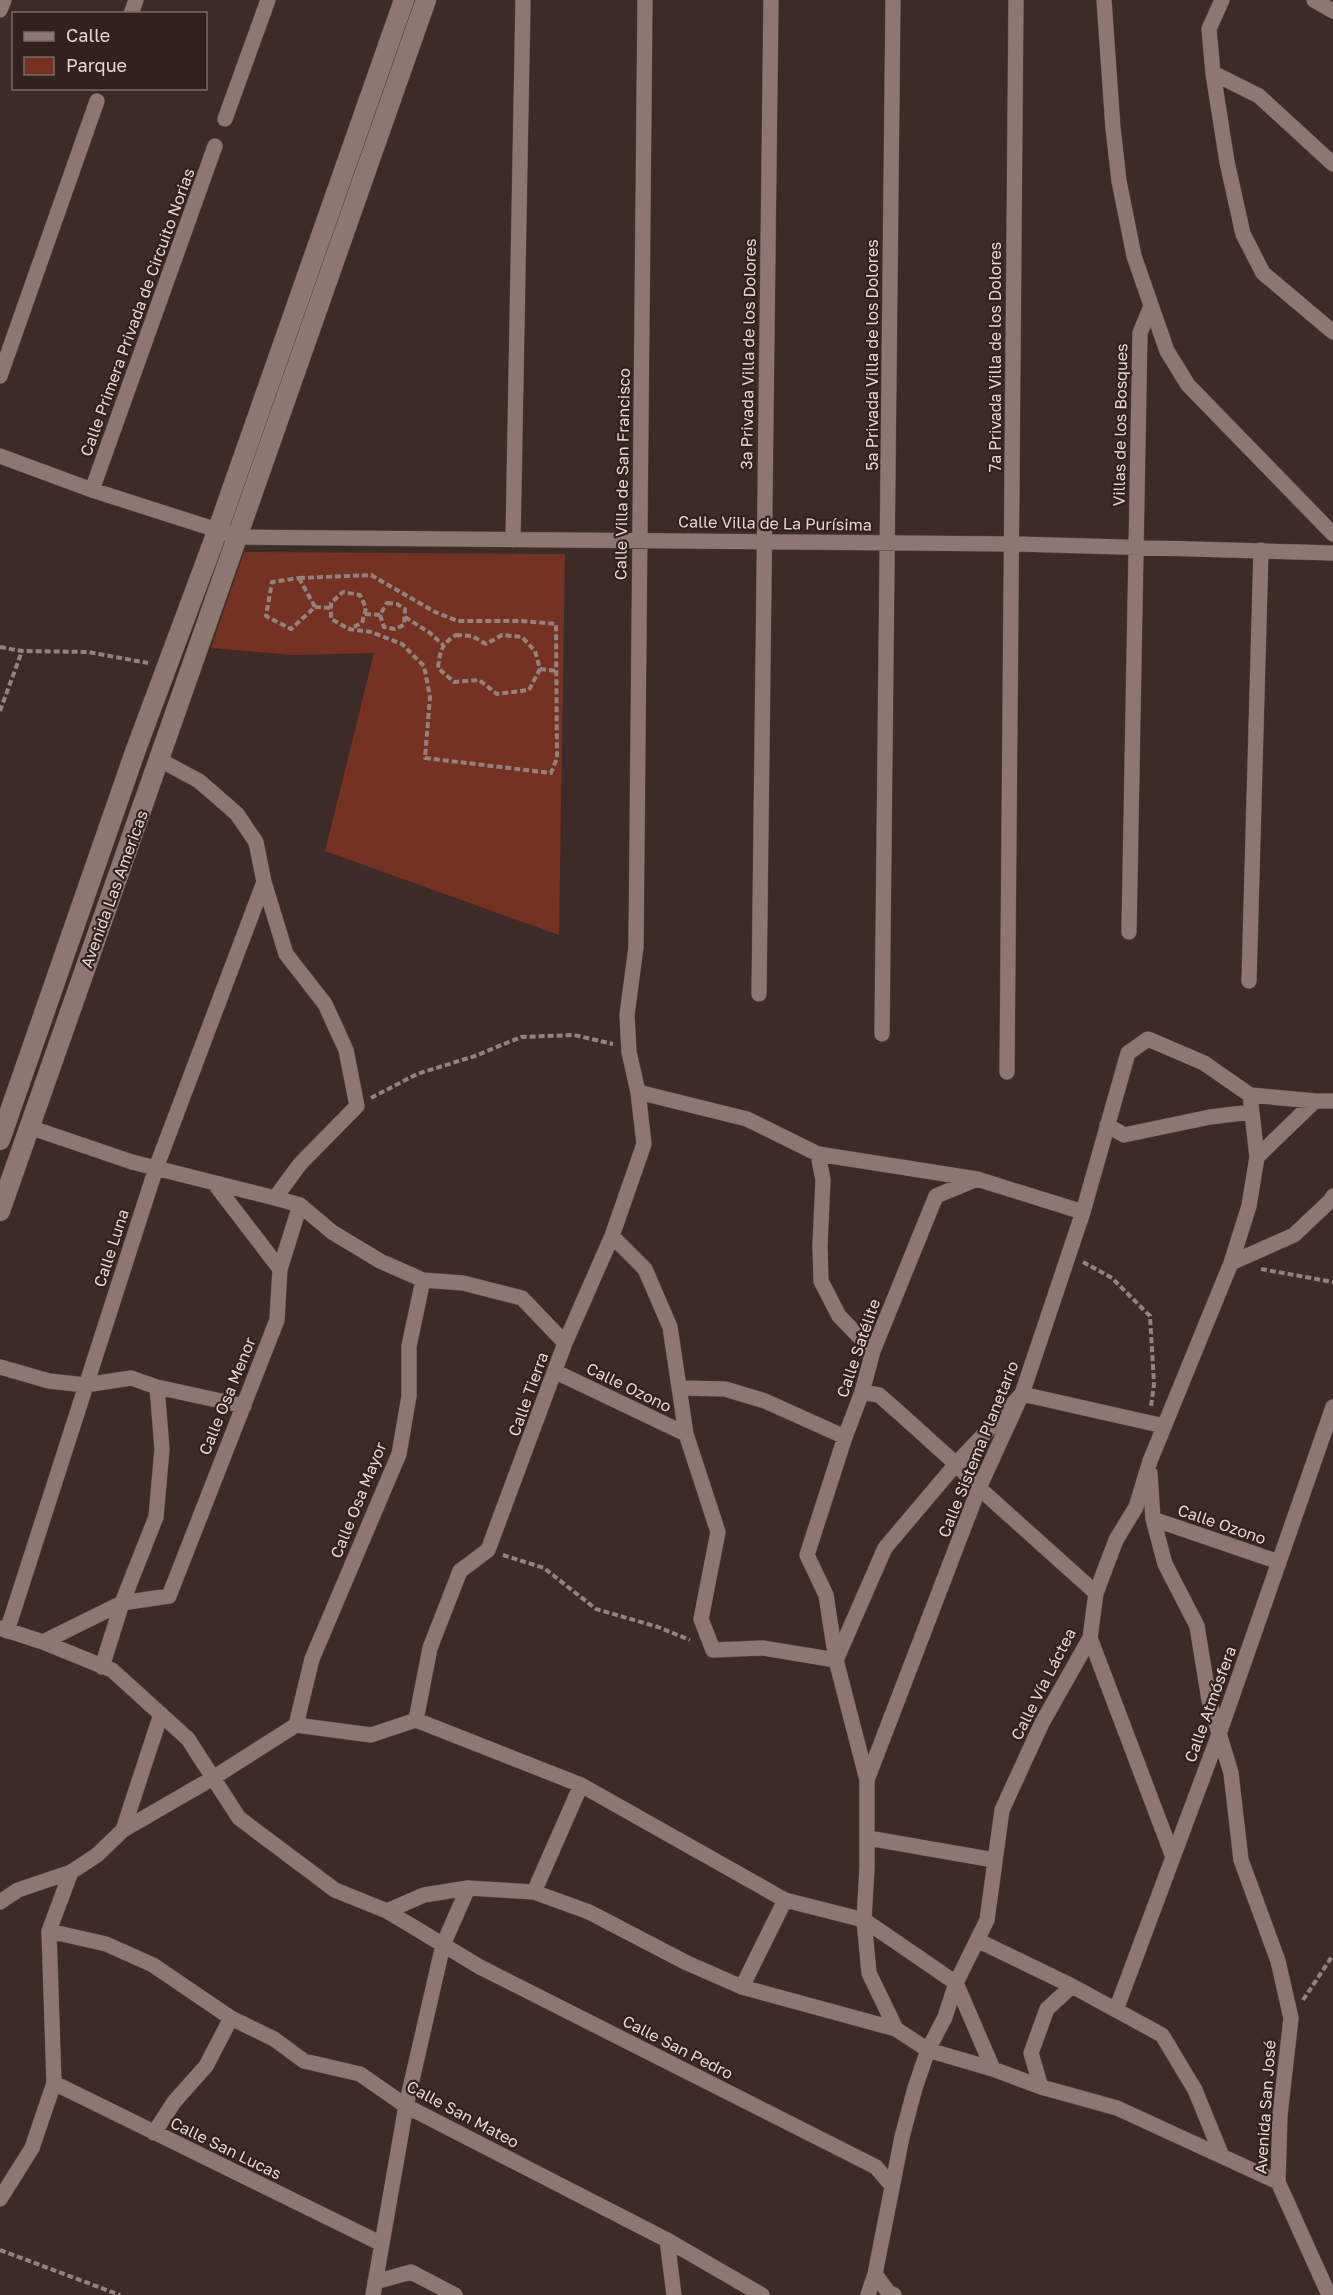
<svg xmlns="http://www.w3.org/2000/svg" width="1333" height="2295" font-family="'Golos Text',sans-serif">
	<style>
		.green { fill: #753121 }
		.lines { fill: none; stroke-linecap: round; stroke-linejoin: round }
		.minor-casing { stroke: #594a47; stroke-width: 16 }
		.tertiary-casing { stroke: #594a47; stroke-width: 21 }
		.path { stroke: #92837f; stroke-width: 4; stroke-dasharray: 6 3; stroke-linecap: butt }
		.minor { stroke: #8c7772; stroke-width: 15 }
		.tertiary { stroke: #8c7772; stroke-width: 20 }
		.labels { text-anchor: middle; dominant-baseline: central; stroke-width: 4.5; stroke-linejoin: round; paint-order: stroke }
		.street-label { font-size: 16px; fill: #e3d7d4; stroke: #32211d }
	</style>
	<rect width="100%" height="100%" fill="#3d2b27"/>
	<path class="green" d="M244,552L565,554L559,935L325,851L374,653L293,655L211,648Z"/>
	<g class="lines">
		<defs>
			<path id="minor" d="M1104,0L1113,128L1119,181L1134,256L1167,351L1188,385L1333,534
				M1222,0L1209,29L1213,73L1259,96L1333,164
				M1314,0L1333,11
				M0,10L4,0
				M131,14L136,0
				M1213,73L1227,162L1243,234L1263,273L1333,332
				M225,119L268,0
				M0,376L97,101
				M0,456L92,490L239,537L1012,544L1333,553
				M92,490L215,146
				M513,540L523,0
				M1129,932L1140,333L1151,306
				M1249,981L1261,550
				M759,994L771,0
				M882,1034L893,0
				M1007,1072L1016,0
				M638,1092L747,1119L818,1154L977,1179L1083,1212
				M1107,1125L1124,1135L1210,1117L1251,1112
				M29,1127L132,1162L275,1198L300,1164L357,1106L346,1050L325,1004L286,954L264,882L256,842L237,814L199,781L160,760
				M818,1154L823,1180L820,1245L821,1281L839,1316L873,1351
				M1257,1157L1315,1101
				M214,1183L280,1269
				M275,1198L300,1205L332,1232L380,1261L423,1280L463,1283L522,1298L565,1343
				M612,1236L645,1269L670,1327L686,1434L718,1532L701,1619L713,1650L762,1648L836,1660L826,1595L807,1555L845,1437L862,1392L873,1351L936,1196L977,1179
				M1231,1263L1294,1235L1331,1200L1333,1196
				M0,1367L49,1381L85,1385L131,1378L157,1387L244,1406
				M556,1372L686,1434
				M680,1388L725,1389L765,1401L845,1437
				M862,1392L879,1395L904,1417L956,1464L979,1488L1096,1593
				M1150,1473L1153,1519L1165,1564L1197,1626L1209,1700L1231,1773L1241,1860L1278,1961L1291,2018L1280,2115L1278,2182L1329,2295
				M1153,1519L1279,1562
				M0,1628L43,1642L112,1670L188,1739L239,1818L335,1890L387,1911L480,1967L876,2167L892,2186
				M7,1631L156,1168L264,882
				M1090,1638L1173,1857
				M43,1642L122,1603L169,1596L277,1320L280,1269L300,1205
				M102,1667L122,1603L156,1517L162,1449L157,1387
				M416,1720L581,1785L785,1900L864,1920L956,1983L993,2069
				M296,1725L371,1735L416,1720L430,1648L460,1571L488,1550L565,1343L612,1236L644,1144L638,1092L629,1052L627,1015L636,947L645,0
				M296,1725L312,1659L399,1454L409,1396V1346L423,1280
				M867,1780L979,1488L1022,1394L1083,1212L1128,1053L1148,1039L1204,1063L1250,1095L1315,1101H1333
				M123,1830L213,1778L296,1725
				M868,1838L994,1860
				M534,1892L581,1785
				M0,1902L18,1890L71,1872
				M387,1911L424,1895L468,1888L534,1892L589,1912L687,1963L742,1987L896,2029L928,2050L993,2069L1041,2087L1117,2108L1278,2182
				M49,1931L106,1944L153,1965L231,2018L274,2039L304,2061L360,2074L406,2106L667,2240L762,2295
				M977,1940L1072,1986L1162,2035L1195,2090L1222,2156
				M742,1987L785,1900
				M1116,2010L1219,1734L1333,1407
				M896,2029L869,1973L864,1920L867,1868V1780L836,1660L885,1548L956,1464L1022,1394L1164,1426
				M54,2083L382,2244
				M1041,2087L1031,2053L1047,2009L1072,1986
				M154,2133L174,2102L206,2066L231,2018
				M0,2199L32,2148L54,2083L49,1931L71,1872L97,1855L123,1830L161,1714
				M667,2240L674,2295
				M875,2274L888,2292L894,2295
				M375,2282L411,2272L455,2295
				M373,2295L406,2106L443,1945L468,1888
				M868,2295L875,2274L902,2137L915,2088L928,2050L945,2017L956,1983L987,1920L1002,1810L1042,1723L1090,1638L1096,1593L1116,1540L1136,1507L1150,1461L1231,1263L1249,1206L1257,1157L1250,1095"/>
			<path id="tertiary" d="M0,1140L135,752L217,532L404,0
				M0,1211C142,807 286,404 426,0"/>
		</defs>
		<use href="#minor" class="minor-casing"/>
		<use href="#tertiary" class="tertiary-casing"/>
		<path class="path" d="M299,578L371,575L435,612L458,621H522L556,624L557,758L551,773L425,758L430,697L424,666L402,644L371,632L349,629L331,619V603L343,592L360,595L366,608L362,623L349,629
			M299,578L315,607L291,629L266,616L272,582Z
			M387,603L397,604L405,609L404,625L395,629L384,627L380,615Z
			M315,607L331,608
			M365,614L380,615
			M405,617L430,633L443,645
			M456,635L472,636L486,644L502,635L522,637L535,651L540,669L529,690L497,694L479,680L454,682L438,668C440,652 441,644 456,635Z
			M0,647L22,651L88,652L148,663
			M540,669L558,671
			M0,711L22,651
			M371,1098L417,1074L475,1056L521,1037L574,1035L613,1044
			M1083,1262L1112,1278L1150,1316L1154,1384L1151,1407
			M1261,1269L1333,1282
			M503,1555L544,1568L596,1609L658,1627L690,1640
			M1303,2000L1333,1955
			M0,2250L120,2295"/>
		<use href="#minor" class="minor"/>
		<use href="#tertiary" class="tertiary"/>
	</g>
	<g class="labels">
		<g class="street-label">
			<text transform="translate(137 312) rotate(-70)">Calle Primera Privada de Circuito Norias</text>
			<text transform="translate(748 354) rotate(-89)">3a Privada Villa de los Dolores</text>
			<text transform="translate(872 355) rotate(-90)">5a Privada Villa de los Dolores</text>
			<text transform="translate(995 357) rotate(-90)">7a Privada Villa de los Dolores</text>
			<text transform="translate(1120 425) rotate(-89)">Villas de los Bosques</text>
			<text transform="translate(622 474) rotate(-89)">Calle Villa de San Francisco</text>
			<text transform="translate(775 523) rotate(1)">Calle Villa de La Purísima</text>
			<text transform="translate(114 889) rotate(-70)">Avenida Las Americas</text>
			<text transform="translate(111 1248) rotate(-72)">Calle Luna</text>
			<text transform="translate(858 1348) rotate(-71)">Calle Satélite</text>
			<text transform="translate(629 1387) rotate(26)">Calle Ozono</text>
			<text transform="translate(528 1394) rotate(-70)">Calle Tierra</text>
			<text transform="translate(227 1396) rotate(-68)">Calle Osa Menor</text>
			<text transform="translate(978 1449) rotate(-68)">Calle Sistema Planetario</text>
			<text transform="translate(358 1500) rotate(-68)">Calle Osa Mayor</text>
			<text transform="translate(1222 1524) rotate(19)">Calle Ozono</text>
			<text transform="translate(1043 1684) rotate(-63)">Calle Vía Láctea</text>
			<text transform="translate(1210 1704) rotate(-70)">Calle Atmósfera</text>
			<text transform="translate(678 2047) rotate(27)">Calle San Pedro</text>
			<text transform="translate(1265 2107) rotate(-86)">Avenida San José</text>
			<text transform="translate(463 2114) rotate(28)">Calle San Mateo</text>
			<text transform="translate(226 2148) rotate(26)">Calle San Lucas</text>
		</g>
	</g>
	<rect x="12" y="12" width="195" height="78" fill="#32211d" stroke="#796a66" stroke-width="1.5"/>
	<rect x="24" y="32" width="30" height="9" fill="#8c7772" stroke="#796a66" stroke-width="1.5"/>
	<text x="66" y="42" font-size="18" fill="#e3d7d4">Calle</text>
	<rect x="24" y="57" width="30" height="18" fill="#753121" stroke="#796a66" stroke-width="1.5"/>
	<text x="66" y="72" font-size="18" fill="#e3d7d4">Parque</text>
</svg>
